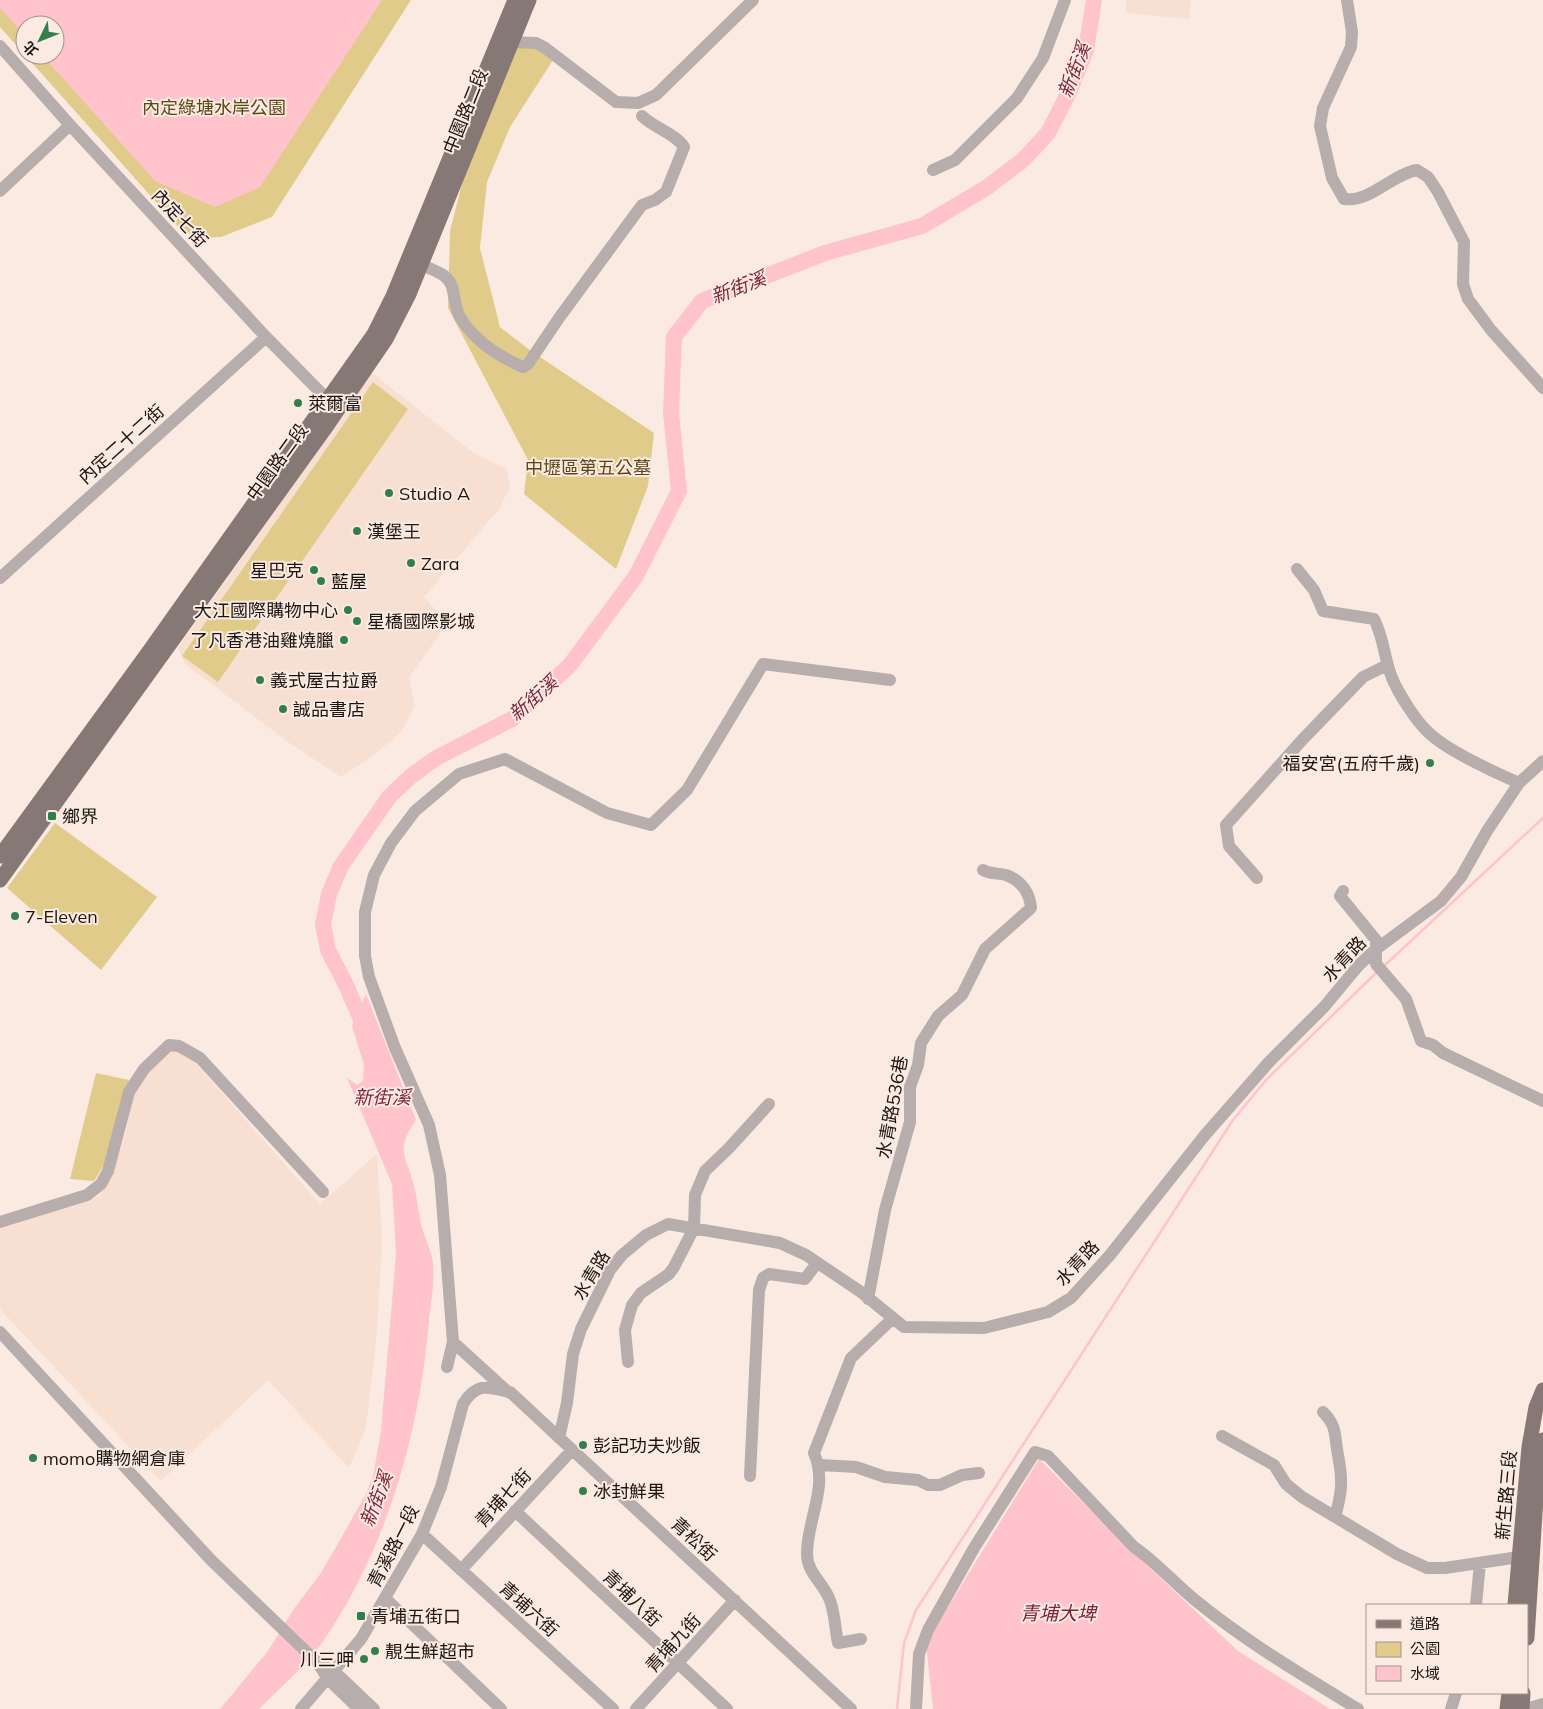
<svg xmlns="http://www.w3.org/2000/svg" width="1543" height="1709" font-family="Mulish,'Noto Sans TC',sans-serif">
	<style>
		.built { fill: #f7dfd1 }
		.green { fill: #e1cb8b }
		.water { fill: #ffc3cb }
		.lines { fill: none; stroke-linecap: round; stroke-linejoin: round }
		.stream { stroke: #ffc3cb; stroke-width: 2.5 }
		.river { stroke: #ffc3cb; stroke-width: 16 }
		.minor { stroke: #b6adac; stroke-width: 12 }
		.major { stroke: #867875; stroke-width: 15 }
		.poi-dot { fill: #327e4d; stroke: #fbeae1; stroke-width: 2 }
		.labels { text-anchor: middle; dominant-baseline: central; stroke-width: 4; stroke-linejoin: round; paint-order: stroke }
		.park-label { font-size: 18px; fill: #594917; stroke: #fbeae1 }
		.street-label { font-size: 18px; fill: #1c1613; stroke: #fbeae1 }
		.poi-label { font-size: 18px; fill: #1c1613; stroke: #fbeae1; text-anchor: start }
		.water-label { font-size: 19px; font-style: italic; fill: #7a263b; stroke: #fbeae1 }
	</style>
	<rect width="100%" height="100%" fill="#fbeae1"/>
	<path class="built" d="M1126,0H1191L1189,19L1126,13Z
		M372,373L475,454L507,469L510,487L499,509L424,597L448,623L409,677L415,706L401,732L373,756L341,777L288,742L185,664L178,648Z
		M175,1051L189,1056L320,1204L377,1154L382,1240L377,1331L366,1427L349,1468L268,1380L161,1481L0,1309V1229L100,1196L124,1141L134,1094L140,1080L166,1054Z"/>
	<path class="green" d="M0,0H411L272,217L221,237L200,238L181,230L25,55H55V25H25V55L0,27Z
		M516,47H535L553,60L510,127L487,182L480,248L500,327L531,351L654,433L648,486L616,569L524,494L528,460L448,308L450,231L463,180Z
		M373,382L408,409L218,682L182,656Z
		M55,823L157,897L101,970L7,888Z
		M96,1073L129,1080L103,1166L94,1181L70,1179Z"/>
	<path class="water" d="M0,0H382L260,187L215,207L155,181L42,55H55V25H25V36L0,8Z
		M366,994L416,1120C393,1153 408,1157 415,1190C418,1204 419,1218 423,1231C426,1241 432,1253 433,1263C435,1281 431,1302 429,1320C420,1430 388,1545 326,1637C308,1664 282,1686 259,1709H220L268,1651L293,1610L321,1573L365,1496L373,1477L381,1431L396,1254L392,1184L347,1078L357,1085L363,1081L364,1065L352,1026Z
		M1039,1459L1134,1553L1238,1651L1330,1709H933L926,1643Z"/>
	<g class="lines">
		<path class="stream" d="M1383,967L1543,818
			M897,1709L904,1643L916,1610L1233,1120L1266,1080L1377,972"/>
		<path class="river" d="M367,1033L345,983L328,950L323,925L329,894L341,866L389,797L410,777L436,758L512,719L570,665L636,576L679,491L671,413L674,337L702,301L825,253L922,226L986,188L1023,160L1048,133L1069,92L1086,50L1094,0"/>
		<path class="minor" d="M1347,0L1352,32L1351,47L1323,108L1320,126L1332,178L1344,199C1370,203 1392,174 1417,170L1428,177L1438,192L1464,242L1463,284L1468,299L1491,330L1543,388
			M512,42L536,43L544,47L616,102L638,103L656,95L753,0
			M0,46L70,125L266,337L333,405
			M933,170L955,160L1017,98L1043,58L1065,0
			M0,191L70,125
			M422,265C428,268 437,271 443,275C457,283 452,304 460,317C474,341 498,356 523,367L528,364L559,318L642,205L655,200L666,192L684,147C675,133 654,128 642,116
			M1297,569L1314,590L1323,611L1374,619C1384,638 1384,658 1392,678C1399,694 1415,720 1428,732C1447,751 1494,772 1519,783
			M0,578L266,337
			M1257,878L1229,846L1226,825L1303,739L1363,677L1387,665
			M1343,891L1340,896L1376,940V964L1406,999L1421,1041L1433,1045L1443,1053L1543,1101
			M0,1222L87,1195L101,1184L108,1171L129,1092L144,1069L169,1045L179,1046L200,1058L323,1192
			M868,1299L885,1210L910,1122V1087L918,1065L921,1043L938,1016L962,995L985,949L1031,908C1030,893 1021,880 1006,875C998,873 990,874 983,870
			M0,1332L211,1560L318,1663
			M453,1342L440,1175L429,1125L395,1048L369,977L365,956V912L374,875L391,843L415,811L459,774L505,759L607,813L651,825L687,790L763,664L890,680
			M628,1362L625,1330L632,1305L641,1293L669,1274L674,1267L694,1228L695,1195L705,1171L729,1148L769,1104
			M447,1367L453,1342L508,1392
			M1323,1412C1338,1427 1334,1436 1338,1455C1343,1481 1342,1492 1335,1517
			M1222,1436L1274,1465L1286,1484L1302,1497L1397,1554L1427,1568H1445L1519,1557
			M559,1438L567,1403L573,1354L581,1329L610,1270L622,1255L646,1235L668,1224L780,1243L806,1255L861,1292L904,1327L984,1328L1048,1312L1071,1298L1110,1255L1205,1135L1269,1062L1324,1007L1359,965L1375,950L1441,901L1461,877L1487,831L1519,783L1543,761
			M820,1465L856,1467L885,1477L918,1480L928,1485H940L962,1475L979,1473
			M750,1476L759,1290L763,1278L769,1274L805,1279L817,1263
			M515,1511L727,1709
			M422,1534L613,1709
			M461,1570L572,1450
			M386,1599L501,1709
			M1476,1605L1480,1563
			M861,1639L838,1643C835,1629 835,1611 829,1598C822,1582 807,1572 807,1554C807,1518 829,1488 814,1453L851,1358L892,1319
			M301,1709L361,1639L422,1534L441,1487L463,1404C477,1382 487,1387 510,1392L851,1709
			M359,1709L328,1679L318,1663L335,1672L374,1709
			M636,1709L735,1600
			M916,1709L919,1654L928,1630L974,1548L1035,1452L1048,1456L1134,1547C1156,1562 1174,1583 1195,1600C1245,1641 1302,1675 1358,1709
			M1451,1709L1456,1693
			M1526,1709L1543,1704"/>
		<path class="major" d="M0,856L148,653L374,334L393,296L515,0
			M0,880L328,424L386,339L409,294L529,0
			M1515,1605L1529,1447L1536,1407L1543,1390
			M1527,1638L1538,1467L1543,1440
			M1507,1709L1509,1693
			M1522,1709L1523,1693"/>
	</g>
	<g class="poi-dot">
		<circle cx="298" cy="403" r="5"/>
		<circle cx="389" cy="493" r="5"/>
		<circle cx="357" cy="531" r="5"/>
		<circle cx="411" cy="563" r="5"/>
		<circle cx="314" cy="570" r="5"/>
		<circle cx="321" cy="581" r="5"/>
		<circle cx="348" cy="610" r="5"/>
		<circle cx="357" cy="621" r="5"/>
		<circle cx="344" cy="640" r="5"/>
		<circle cx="260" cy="680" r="5"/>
		<circle cx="283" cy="709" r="5"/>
		<circle cx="1430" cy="763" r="5"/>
		<rect x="47" y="811" width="10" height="10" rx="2.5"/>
		<circle cx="15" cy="916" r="5"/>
		<circle cx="583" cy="1445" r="5"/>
		<circle cx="33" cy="1458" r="5"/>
		<circle cx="583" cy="1491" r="5"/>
		<rect x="356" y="1611" width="10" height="10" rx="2.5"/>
		<circle cx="375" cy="1651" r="5"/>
		<circle cx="364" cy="1659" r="5"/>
	</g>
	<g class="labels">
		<g class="park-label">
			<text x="214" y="107">內定綠塘水岸公園</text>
			<text x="588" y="467">中壢區第五公墓</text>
		</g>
		<g class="street-label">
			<text transform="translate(465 111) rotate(-68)">中園路二段</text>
			<text transform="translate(180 218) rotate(47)">內定七街</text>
			<text transform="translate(121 444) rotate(-42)">內定二十二街</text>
			<text transform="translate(277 462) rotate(-54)">中園路二段</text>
			<text transform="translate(1344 959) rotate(-47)">水青路</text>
			<text transform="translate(892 1107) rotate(-80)">水青路536巷</text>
			<text transform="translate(1077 1263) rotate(-47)">水青路</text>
			<text transform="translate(591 1275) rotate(-59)">水青路</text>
			<text transform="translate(1506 1495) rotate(-85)">新生路三段</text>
			<text transform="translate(503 1498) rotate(-47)">青埔七街</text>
			<text transform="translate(694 1539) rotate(43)">青松街</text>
			<text transform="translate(393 1546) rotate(-63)">青溪路一段</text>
			<text transform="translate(632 1598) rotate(44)">青埔八街</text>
			<text transform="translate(529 1609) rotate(42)">青埔六街</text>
			<text transform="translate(673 1643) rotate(-48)">青埔九街</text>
		</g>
		<g class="poi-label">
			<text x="308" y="403">萊爾富</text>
			<text x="399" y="493">Studio A</text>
			<text x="367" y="531">漢堡王</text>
			<text x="421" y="563">Zara</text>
			<text x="304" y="570" text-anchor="end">星巴克</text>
			<text x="331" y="581">藍屋</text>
			<text x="338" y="610" text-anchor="end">大江國際購物中心</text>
			<text x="367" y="621">星橋國際影城</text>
			<text x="334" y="640" text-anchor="end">了凡香港油雞燒臘</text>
			<text x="270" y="680">義式屋古拉爵</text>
			<text x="293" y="709">誠品書店</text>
			<text x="1420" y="763" text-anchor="end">福安宮(五府千歲)</text>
			<text x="62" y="816">鄉界</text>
			<text x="25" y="916">7-Eleven</text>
			<text x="593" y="1445">彭記功夫炒飯</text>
			<text x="43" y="1458">momo購物網倉庫</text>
			<text x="593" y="1491">冰封鮮果</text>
			<text x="371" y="1616">青埔五街口</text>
			<text x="385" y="1651">靚生鮮超市</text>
			<text x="354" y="1659" text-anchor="end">川三呷</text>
		</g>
		<g class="water-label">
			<text transform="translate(1074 70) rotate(-69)">新街溪</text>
			<text transform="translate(738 287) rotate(-21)">新街溪</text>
			<text transform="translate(533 698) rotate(-41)">新街溪</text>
			<text x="382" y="1097">新街溪</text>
			<text transform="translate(376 1499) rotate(-69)">新街溪</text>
			<text x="1058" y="1613">青埔大埤</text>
		</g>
	</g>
	<rect x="1366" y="1604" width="162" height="90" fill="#fbeae1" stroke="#a2958f"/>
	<rect x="1376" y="1620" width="25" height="8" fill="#867875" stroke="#a2958f"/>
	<text x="1410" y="1629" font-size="15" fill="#1c1613">道路</text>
	<rect x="1376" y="1642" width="25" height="15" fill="#e1cb8b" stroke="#a2958f"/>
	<text x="1410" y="1654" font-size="15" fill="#1c1613">公園</text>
	<rect x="1376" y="1666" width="25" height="15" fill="#ffc3cb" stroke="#a2958f"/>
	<text x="1410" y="1679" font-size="15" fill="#1c1613">水域</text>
	<g transform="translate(40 40) rotate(227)"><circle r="24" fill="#fbeae1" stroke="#a2958f"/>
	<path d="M0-4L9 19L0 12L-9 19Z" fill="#327e4d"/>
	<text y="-8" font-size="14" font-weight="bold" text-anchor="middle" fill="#1c1613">北</text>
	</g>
</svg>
